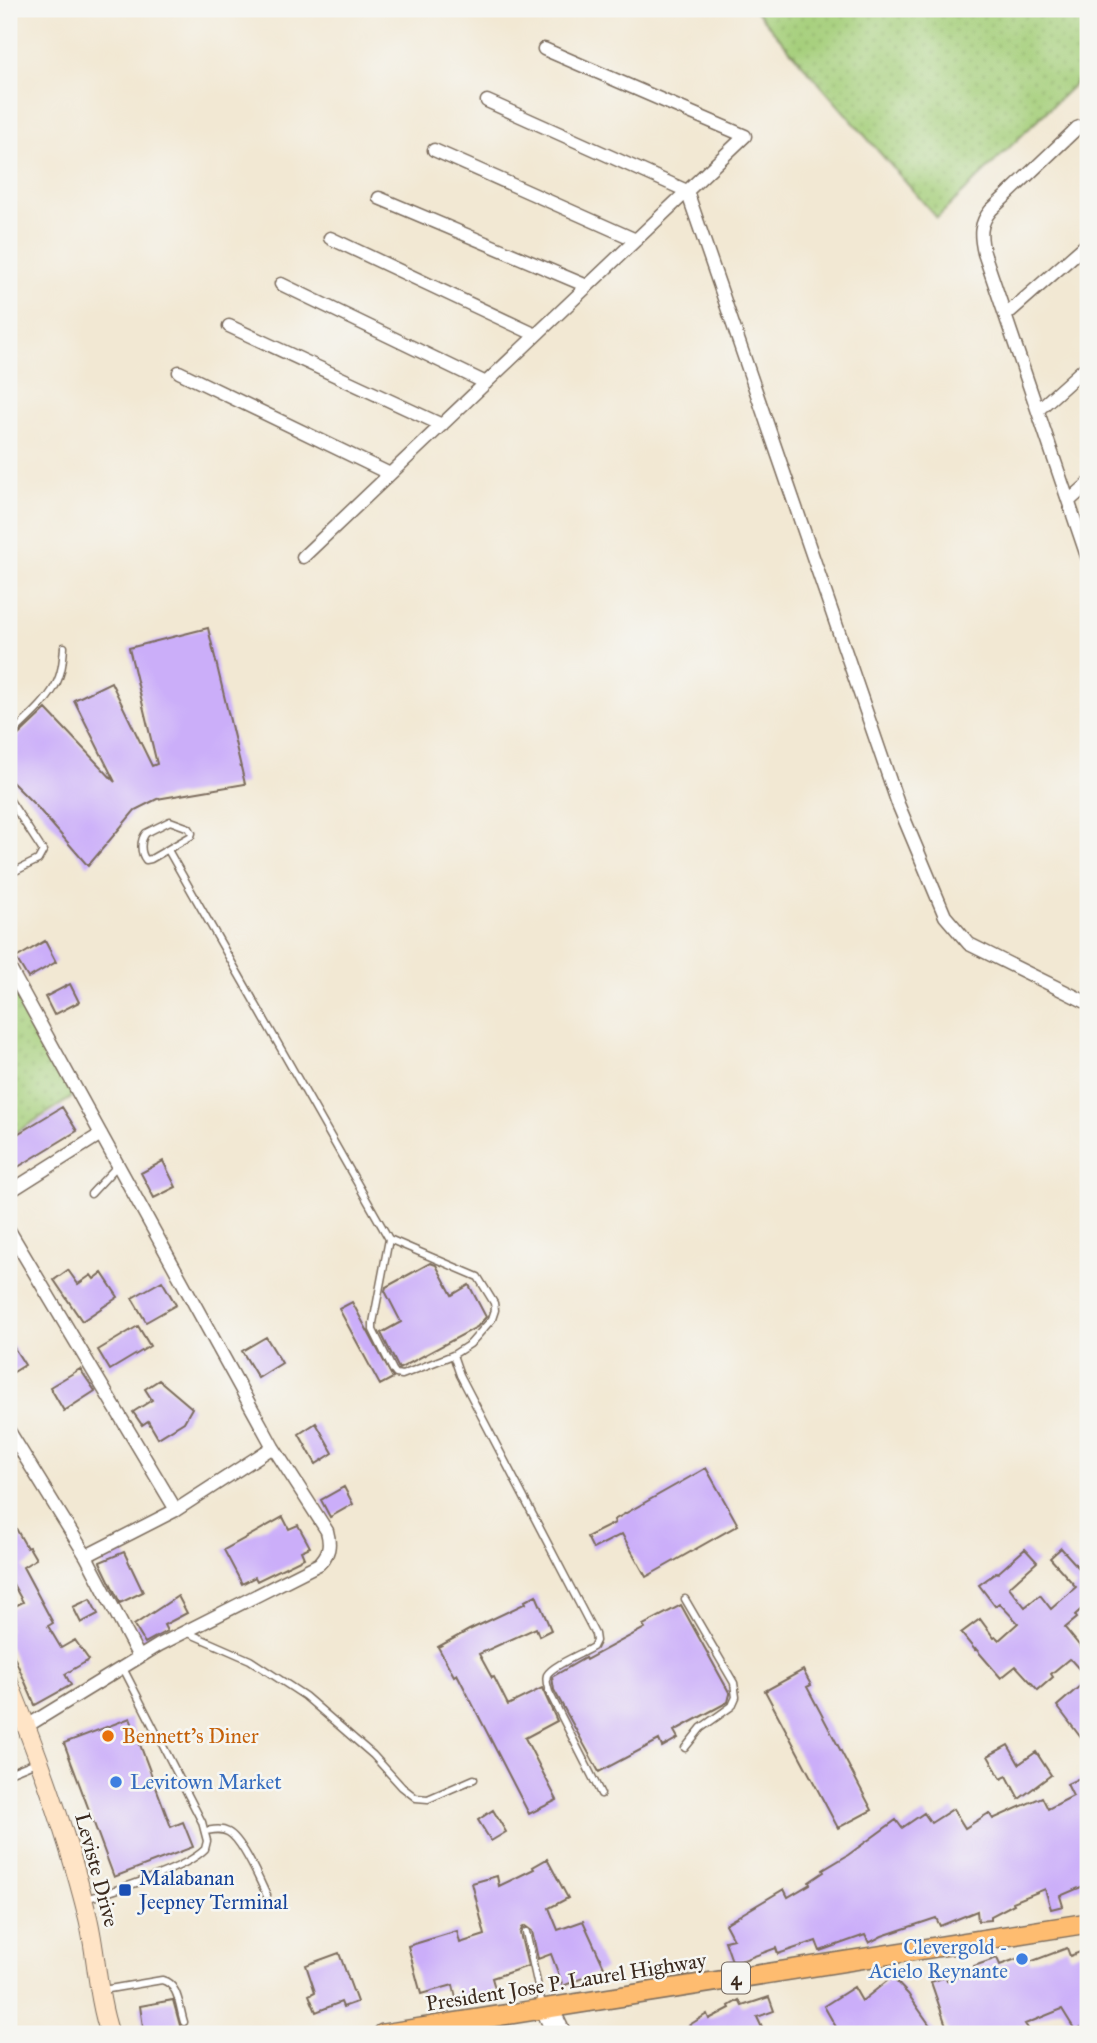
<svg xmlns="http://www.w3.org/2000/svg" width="1097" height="2043" font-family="'IM FELL Great Primer',serif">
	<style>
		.grass { fill: url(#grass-dots); stroke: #707c4c; stroke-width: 2 }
		.building { fill: #cbaef9 }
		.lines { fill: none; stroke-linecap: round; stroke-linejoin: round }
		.lane-casing { stroke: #7b6c5d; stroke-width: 9 }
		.street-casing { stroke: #7b6c5d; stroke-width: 15 }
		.secondary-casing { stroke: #7b6c5d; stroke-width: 20 }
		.primary-casing { stroke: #7b6c5d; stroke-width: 22 }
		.lane { stroke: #fff; stroke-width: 6 }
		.street { stroke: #fff; stroke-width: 12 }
		.secondary { stroke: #ffe4c6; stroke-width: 18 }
		.primary { stroke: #febc70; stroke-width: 19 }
		.food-dot { fill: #e8710a; stroke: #f6f6f2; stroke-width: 2.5 }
		.shop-dot { fill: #3f7fe0; stroke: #f6f6f2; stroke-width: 2.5 }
		.transit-dot { fill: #1a4fb4; stroke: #f6f6f2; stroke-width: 2.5 }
		.labels { text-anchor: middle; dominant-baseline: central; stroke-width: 5; stroke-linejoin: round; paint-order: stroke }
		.shield { fill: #f6f6f2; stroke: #73675e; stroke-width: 2 }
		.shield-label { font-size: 19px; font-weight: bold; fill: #3b2a1e }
		.food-label { font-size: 21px; fill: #c56008; stroke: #f6f6f2; text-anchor: start }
		.shop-label { font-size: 21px; fill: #366cbe; stroke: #f6f6f2; text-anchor: start }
		.street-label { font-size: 21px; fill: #3b2a1e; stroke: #f6f6f2 }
		.transit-label { font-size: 21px; fill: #164399; stroke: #f6f6f2; text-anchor: start }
	</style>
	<defs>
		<pattern id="grass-dots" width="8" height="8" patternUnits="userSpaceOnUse" patternTransform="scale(1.75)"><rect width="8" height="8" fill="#a6cf7b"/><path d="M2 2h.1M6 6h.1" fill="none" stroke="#90b26a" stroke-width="1.8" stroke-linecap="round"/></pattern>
	</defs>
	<rect width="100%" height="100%" fill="#f6f6f2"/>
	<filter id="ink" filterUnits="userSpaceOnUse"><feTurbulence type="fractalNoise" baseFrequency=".0143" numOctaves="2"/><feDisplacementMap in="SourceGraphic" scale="14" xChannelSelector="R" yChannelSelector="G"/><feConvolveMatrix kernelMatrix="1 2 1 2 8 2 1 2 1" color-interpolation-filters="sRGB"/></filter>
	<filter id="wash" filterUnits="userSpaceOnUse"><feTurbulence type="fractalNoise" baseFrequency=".00686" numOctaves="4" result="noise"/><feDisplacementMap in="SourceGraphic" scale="28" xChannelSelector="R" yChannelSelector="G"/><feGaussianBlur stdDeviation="1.57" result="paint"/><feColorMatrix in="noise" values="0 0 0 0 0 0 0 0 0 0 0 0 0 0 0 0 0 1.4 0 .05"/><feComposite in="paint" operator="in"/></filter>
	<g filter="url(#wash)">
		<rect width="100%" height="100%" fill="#f2e8d3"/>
		<path class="grass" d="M754,9H1082L1088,15V71L937,218Z
			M9,980L72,1094L71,1098L9,1137Z"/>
		<g id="blocks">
			<path class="building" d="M208,628L245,784L157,799L135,810L88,866L37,807L9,779V744L46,709L115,782L74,700L111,682L152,766L157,764L129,648Z
				M45,941L56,962L28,978L16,958Z
				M70,984L79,1002L54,1015L45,997Z
				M62,1107L77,1131L18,1167L11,1156L14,1155L9,1147V1139Z
				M163,1161L176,1187L154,1198L141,1173Z
				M430,1263L436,1265L452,1295L469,1285L486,1317L477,1327L399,1369L381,1333L401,1322L385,1291L386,1287Z
				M68,1270L78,1284L91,1275L94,1279L102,1273L118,1297L82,1321L54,1280Z
				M162,1281L176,1305L146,1322L132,1298Z
				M352,1302L393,1378L380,1385L339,1309Z
				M138,1326L150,1346L110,1370L98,1350Z
				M266,1337L282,1363L258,1378L242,1351Z
				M9,1340L25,1365L9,1375Z
				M80,1369L95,1391L64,1411L50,1387Z
				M159,1380L192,1408L184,1422L158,1438L148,1421L142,1425L133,1412L152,1400L145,1389Z
				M316,1423L333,1453L316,1464L299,1434Z
				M706,1468L738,1525L646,1577L622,1534L593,1549L587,1537L615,1523L614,1520Z
				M344,1487L353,1504L330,1517L321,1500Z
				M9,1516L27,1548L29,1547L36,1559L23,1567L53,1623L48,1626L61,1648L75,1640L89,1660L65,1674L71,1685L35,1705L9,1645V1609L23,1602L9,1577Z
				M283,1517L289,1529L298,1525L310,1547L301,1551L304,1558L257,1581L255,1577L242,1584L224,1550Z
				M1061,1548L1087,1577L1088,1576V1603L1075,1615L1077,1618L1065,1628L1088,1656V1747L1057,1706L1088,1679L1072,1661L1069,1659L1051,1674L1053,1677L1038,1690L1016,1666L1001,1678L976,1649L975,1650L961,1633L980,1619L994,1638L996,1637L999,1640L1018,1623L999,1603L995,1606L979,1585L997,1572L998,1573L1025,1549L1037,1562L1009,1587L1025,1607L1040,1595L1051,1609L1076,1587L1050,1558Z
				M124,1552L143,1592L120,1603L100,1562Z
				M536,1595L551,1630L539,1636L536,1628L479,1654L492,1678L494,1677L508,1705L542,1688L557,1721L525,1738L557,1800L529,1814L457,1674L454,1676L438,1647L469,1630L526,1603L525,1601Z
				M178,1596L187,1613L164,1625L167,1631L145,1643L134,1625Z
				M90,1599L98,1614L81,1623L73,1607Z
				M681,1605L730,1694L728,1702L674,1731L678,1738L662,1747L659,1740L599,1772L554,1690L552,1677L585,1658L586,1660L645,1628L643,1625Z
				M803,1670L811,1685L807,1687L872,1810L838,1828L765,1691Z
				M130,1718L171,1827L183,1822L193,1847L114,1877L64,1743Z
				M1008,1745L1019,1764L1036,1752L1051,1775L1019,1799L1007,1776L1001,1779L988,1756Z
				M1088,1774V1884L1060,1896L1063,1906L1051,1909L1045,1889L1013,1902L1014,1904L991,1916V1920L978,1921L977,1911L940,1926L936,1918L882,1936L869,1943L865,1935L820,1951L816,1941L778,1954L776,1948L733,1964L725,1941L733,1939L725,1924L784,1889L788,1897L810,1884L809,1882L824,1872L823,1870L848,1855L896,1820L902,1828L924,1813L931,1823L953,1809L965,1828L989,1813L993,1819L1042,1797L1048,1809L1073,1796L1067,1784Z
				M493,1810L506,1832L491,1841L478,1820Z
				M547,1859L568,1898L549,1908L558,1930L583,1921L605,1969L563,1986L551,1954L538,1959L532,1931L525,1926L522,1928L520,1933L528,1966L492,1978L496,1992L457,2002L453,1985L421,1994L408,1946L457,1931L460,1943L485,1935L472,1883L497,1876L499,1886L534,1869L533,1867Z
				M1067,1948L1070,1956L1088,1949V2034H1084L1080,2027L1075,2030L1062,2009L1025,2024L1032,2034H949L931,1982L945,1977L947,1981L974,1970V1966L997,1958L1000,1965L1027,1955L1030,1962Z
				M339,1953L357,2002L343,2007L341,2002L316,2012L309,1995L315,1992L306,1965Z
				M892,1977L908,1994L936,2034H840L824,2006L854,1987L862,2001Z
				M769,1997L774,2011L757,2017L765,2034H693L688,2026L707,2014L709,2019L730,2008L729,2006L739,2000L742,2006Z
				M173,2000L181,2029L144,2034L140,2006Z"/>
		</g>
	</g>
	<g filter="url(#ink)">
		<use href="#blocks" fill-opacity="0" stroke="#7b6c5d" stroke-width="2"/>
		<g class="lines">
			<defs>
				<path id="lane" d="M9,737C24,721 45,705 55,686C62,674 63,660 64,647
					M9,799L43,851L38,860L9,874
					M170,821L189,828L192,833L191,836L151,859L146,860C140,853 140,840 146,833Z
					M168,850L389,1239L478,1277L494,1303L495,1310L492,1319L470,1344L453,1355L460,1375L595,1634L596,1641L593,1647C583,1653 551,1666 547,1675C545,1681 548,1687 549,1692L601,1794
					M91,1194L117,1166
					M389,1239L373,1323V1330L393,1370L396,1374L402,1375L453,1355
					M186,1632L250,1660L305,1696L373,1755L402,1787L416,1798L428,1799L474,1779
					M685,1748L701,1728L732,1706L736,1697L734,1683L685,1599
					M9,1773L31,1764
					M205,1831C213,1830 220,1828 228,1832C242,1839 260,1881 267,1896
					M85,1899C114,1891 186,1869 205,1849L207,1841L202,1822L123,1668
					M526,1932L542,2005
					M103,1990L162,1980C179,1984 179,2007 184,2022"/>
				<path id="street" d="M487,101L687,191L898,804L945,916L969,944L1088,1003
					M1088,124L1077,128L1072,133L991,210C979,224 980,236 984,253L1088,559
					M434,150L636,240
					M379,198L587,286
					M330,238L536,335
					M281,284L486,383
					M1006,315L1088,243
					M229,326L442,425
					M179,372L390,474
					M1038,410L1088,365
					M1069,501L1088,484
					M303,557L745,136L544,49
					M9,967L273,1447L327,1531C331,1546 329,1554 319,1564L159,1645L27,1726
					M9,1192L101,1134
					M9,1230L176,1510
					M9,1431L86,1556L139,1657
					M86,1556L176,1510L273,1447
					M552,2007L565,2034
					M542,2009L553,2034
					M478,2019L482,2034"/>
				<path id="secondary" d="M9,1683C40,1759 68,1837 88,1918C97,1956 97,1997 110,2034"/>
				<path id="primary" d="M383,2034L1088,1923"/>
			</defs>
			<use href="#lane" class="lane-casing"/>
			<use href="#street" class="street-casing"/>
			<use href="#secondary" class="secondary-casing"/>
			<use href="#primary" class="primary-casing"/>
			<use href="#lane" class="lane"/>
			<use href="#street" class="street"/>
			<use href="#secondary" class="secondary"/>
			<use href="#primary" class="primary"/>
		</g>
	</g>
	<circle class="food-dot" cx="108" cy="1736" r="7"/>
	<g class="shop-dot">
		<circle cx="116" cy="1782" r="7"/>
		<circle cx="1022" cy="1959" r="7"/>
	</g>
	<rect class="transit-dot" x="118" y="1883" width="14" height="14" rx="3.5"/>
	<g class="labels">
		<rect class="shield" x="722" y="1962.5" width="28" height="31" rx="5"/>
		<g class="shield-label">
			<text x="736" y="1978">4</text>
		</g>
		<g class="food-label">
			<text x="122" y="1736">Bennett's Diner</text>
		</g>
		<g class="shop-label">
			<text x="130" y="1782">Levitown Market</text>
			<text x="1008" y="1947" text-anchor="end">Clevergold -<tspan x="1008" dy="24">Acielo Reynante</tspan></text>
		</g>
		<g class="street-label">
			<text transform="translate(97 1870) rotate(75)">Leviste Drive</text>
			<text transform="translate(566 1982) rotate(-9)">President Jose P. Laurel Highway</text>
		</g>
		<g class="transit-label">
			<text x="139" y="1878">Malabanan<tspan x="139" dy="24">Jeepney Terminal</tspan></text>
		</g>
	</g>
	<rect width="1097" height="2043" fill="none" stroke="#f6f6f2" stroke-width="35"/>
</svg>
